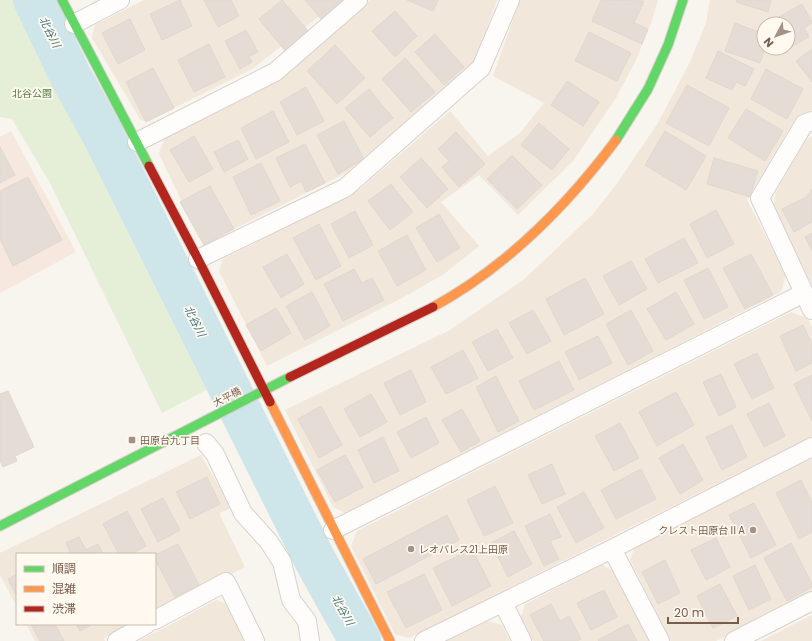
<svg xmlns="http://www.w3.org/2000/svg" width="812" height="641" font-family="Poppins,'Noto Sans JP',sans-serif">
	<style>
		.residential { fill: #f1e7db; fill-rule: evenodd }
		.commercial { fill: #f6e7df }
		.green { fill: #e5efd8 }
		.lines { fill: none; stroke-linecap: round; stroke-linejoin: round }
		.river { stroke: #cee6e9; stroke-width: 42 }
		.building { fill: #e5ddd5; stroke: #e1d7cf }
		.street-casing { stroke: #d7d1cc; stroke-width: 20 }
		.fast-casing { stroke: #d8d1ca; stroke-width: 11 }
		.slow-casing { stroke: #d8d1ca; stroke-width: 11 }
		.jam-casing { stroke: #d8d1ca; stroke-width: 11 }
		.street { stroke: #fefdfc; stroke-width: 18 }
		.fast { stroke: #63d668; stroke-width: 9 }
		.slow { stroke: #ff974d; stroke-width: 9 }
		.jam { stroke: #b3261e; stroke-width: 9 }
		.poi-dot { fill: #a59185; stroke: #fff9ef; stroke-width: 1.5 }
		.labels { text-anchor: middle; dominant-baseline: central; stroke-width: 3.5; stroke-linejoin: round; paint-order: stroke }
		.park-label { font-size: 10px; fill: #547d43; stroke: #fff9ef }
		.street-label { font-size: 10px; fill: #785c4c; stroke: #fff9ef }
		.poi-label { font-size: 10px; fill: #785c4c; stroke: #fff9ef; text-anchor: start }
		.water-label { font-size: 11px; font-style: italic; fill: #427883; stroke: #fff9ef }
	</style>
	<rect width="100%" height="100%" fill="#f8f4ee"/>
	<path class="residential" d="M144,0H340L252,69L146,122L140,119L92,38L95,25Z
		M370,0H497L474,63L346,173L214,239L198,235L159,154L165,137L275,80Z
		M520,0H658L651,23L636,60L616,98L573,161L518,215L479,175L441,202L479,246L444,274L402,298L267,366L219,271L223,259L360,189L450,111L488,156L520,133L544,103L493,76Z
		M710,0H812V110L793,122L747,200L786,275L781,292L347,514L333,507L285,410L450,330L523,280L550,255L593,214L616,185L658,123L690,62L706,23ZM764,24H788V48H764Z
		M812,136V285L773,208L776,192L806,140Z
		M791,312L807,318L812,327V436L409,638L395,634L351,546L357,531Z
		M201,455L231,508L219,513L245,567L155,612V554H17V607L0,575V553Z
		M812,459V593L716,641H671L630,560L635,547Z
		M602,565L616,573L650,641H533L521,617L525,604Z
		M217,600L229,605L247,641H139Z
		M812,615V641H761Z
		M487,621L502,625L510,641H446Z
		M26,624H131L104,638L105,641H35Z"/>
	<path class="commercial" d="M11,131L76,252L0,293V137Z"/>
	<path class="green" d="M0,0H22L61,79L97,157L158,271L214,386L162,413L50,183L12,119L0,117Z"/>
	<g class="lines">
		<path class="river" d="M34,0L71,77L102,133L315,560L360,641"/>
	</g>
	<path class="building" d="M180,0L192,26L162,40L150,14Z
		M204,0H231L239,16L218,27Z
		M282,0L309,32L286,52L259,19Z
		M305,0H345L322,20Z
		M407,0H438L433,11Z
		M601,0L644,1L634,23L648,29L642,44L592,21Z
		M737,0H771L768,12L736,2Z
		M802,4L812,22V23L804,28L809,37L791,47L788,42V24H778L775,19Z
		M395,11L417,36L395,57L372,31Z
		M130,19L145,50L118,64L102,33Z
		M735,23L764,34V48H765L760,63L725,51Z
		M246,30L258,52L249,56L252,62L240,69L225,41Z
		M589,32L631,53L617,81L575,61Z
		M435,34L464,67L444,85L415,52Z
		M209,44L225,77L194,92L178,60Z
		M335,45L365,78L337,104L307,71Z
		M812,49V82L796,61Z
		M718,51L754,69L745,86L736,82L732,90L706,78Z
		M405,58L435,92L411,112L382,79Z
		M153,68L174,108L146,122L126,82Z
		M766,69L803,89L787,119L751,99Z
		M567,81L599,102L583,126L551,105Z
		M687,85L729,108L709,146L666,123Z
		M306,87L324,121L297,135L280,102Z
		M369,89L393,118L370,137L345,108Z
		M746,109L783,131L765,161L728,138Z
		M273,111L289,142L256,159L241,128Z
		M344,121L364,159L338,174L317,135Z
		M539,123L569,149L552,170L521,145Z
		M665,131L706,156L686,190L645,165Z
		M456,132L485,164L459,187L442,167L449,161L438,149Z
		M194,136L213,169L189,182L170,150Z
		M238,140L248,159L224,172L214,152Z
		M305,144L325,183L306,192L301,181L290,187L276,158Z
		M0,147L15,175L0,183Z
		M512,155L542,185L517,209L487,179Z
		M421,158L448,189L427,208L400,177Z
		M714,158L758,171L750,197L707,184Z
		M261,163L280,201L251,215L233,177Z
		M28,177L62,240L13,266L0,239V191Z
		M391,184L413,212L390,230L368,201Z
		M210,186L234,229L204,245L180,202Z
		M812,189V222L794,232L782,209L807,197Z
		M716,210L734,244L707,258L690,224Z
		M355,211L373,245L349,258L331,224Z
		M439,214L460,248L437,262L416,228Z
		M319,224L341,266L316,280L293,238Z
		M812,233V251L805,237Z
		M407,235L426,270L397,286L378,251Z
		M684,238L698,263L658,283L645,259Z
		M287,254L304,284L281,298L263,267Z
		M751,254L773,295L745,309L723,268Z
		M631,261L647,289L619,305L603,276Z
		M708,268L728,307L704,319L684,280Z
		M354,269L362,283L372,278L384,300L343,321L324,284Z
		M585,278L604,314L564,335L546,299Z
		M312,292L330,326L305,340L286,306Z
		M676,292L694,324L666,340L647,309Z
		M276,308L291,333L261,351L246,325Z
		M533,310L551,341L527,354L509,323Z
		M631,310L653,351L628,365L606,324Z
		M803,325L812,344V363L796,371L780,336Z
		M497,329L513,358L488,371L472,342Z
		M598,336L612,363L579,380L565,352Z
		M463,350L478,378L446,394L431,367Z
		M757,353L774,388L752,399L734,364Z
		M559,361L574,390L534,410L519,381Z
		M411,370L426,402L400,415L384,383Z
		M721,374L736,407L719,416L703,382Z
		M812,375V421L794,384Z
		M496,376L519,421L498,432L476,387Z
		M8,391L34,447L15,456L17,461L3,467L0,461V394Z
		M676,392L694,425L657,446L639,412Z
		M371,394L387,422L360,437L344,409Z
		M769,403L785,436L764,447L747,414Z
		M321,406L342,445L319,458L298,419Z
		M462,409L480,441L461,452L442,420Z
		M426,417L439,443L411,458L397,432Z
		M620,423L639,458L614,471L595,436Z
		M732,425L747,457L722,470L706,437Z
		M383,437L399,471L374,483L358,450Z
		M683,444L703,480L680,494L659,458Z
		M345,455L363,487L335,502L317,470Z
		M552,464L565,494L542,504L528,475Z
		M641,469L656,499L616,519L601,490Z
		M207,477L220,504L190,519L176,492Z
		M801,480L812,503V532L799,539L776,493Z
		M495,486L513,523L484,536L467,500Z
		M584,492L604,528L576,543L557,507Z
		M163,498L180,530L158,542L141,509Z
		M754,503L776,545L751,558L729,515Z
		M127,511L146,546L131,554H119L103,524Z
		M550,514L561,537L550,541L559,559L544,566L525,526Z
		M447,515L459,540L376,584L363,559Z
		M514,531L532,564L508,577L491,543Z
		M79,537L86,550L98,544L103,554H71L66,543Z
		M716,538L730,567L706,580L691,550Z
		M791,543L812,584V587L787,601L764,558Z
		M178,544L199,585L175,597L155,559V555Z
		M472,549L491,586L452,606L433,568Z
		M665,560L680,593L658,604L642,572Z
		M755,565L771,599L749,610L733,576Z
		M17,574V597L8,579Z
		M424,574L442,610L406,628L387,592Z
		M720,584L737,616L713,628L697,596Z
		M604,590L617,617L591,630L577,603Z
		M551,604L560,621L569,616L581,639L577,641H544L530,615Z
		M31,624H55L64,641H40Z
		M76,624H93L80,631Z
		M628,624L637,641H599L598,640Z"/>
	<g class="lines">
		<defs>
			<path id="street" d="M74,24L120,0
				M812,121L804,124L760,198L812,310
				M137,142L275,72L358,0
				M198,259L345,188L481,68L510,0
				M206,443L215,454L243,513L269,542L282,562L291,600L307,621L310,641
				M333,530L804,293
				M612,549L660,641
				M503,603L522,641
				M155,620L226,582L255,641
				M117,641L147,624
				M424,641L612,549L812,447
				M734,641L812,601"/>
			<path id="fast" d="M62,0L149,166
				M616,140L648,89L668,45L683,0
				M0,526L290,377"/>
			<path id="slow" d="M433,307C506,267 566,207 616,140
				M270,402L390,641"/>
			<path id="jam" d="M149,166L198,259L270,402
				M290,377L433,307"/>
		</defs>
		<use href="#street" class="street-casing"/>
		<use href="#fast" class="fast-casing"/>
		<use href="#slow" class="slow-casing"/>
		<use href="#jam" class="jam-casing"/>
		<use href="#street" class="street"/>
		<use href="#fast" class="fast"/>
		<use href="#slow" class="slow"/>
		<use href="#jam" class="jam"/>
	</g>
	<g class="poi-dot">
		<rect x="128" y="436" width="8" height="8" rx="2"/>
		<circle cx="753" cy="530" r="4"/>
		<circle cx="411" cy="549" r="4"/>
	</g>
	<g class="labels">
		<g class="park-label">
			<text x="32" y="93">北谷公園</text>
		</g>
		<g class="street-label">
			<text transform="translate(227 397) rotate(-27)">大平橋</text>
		</g>
		<g class="poi-label">
			<text x="140" y="440">田原台九丁目</text>
			<text x="745" y="530" text-anchor="end">クレスト田原台ⅡA</text>
			<text x="419" y="549">レオパレス21上田原</text>
		</g>
		<g class="water-label">
			<text transform="translate(50 32) rotate(63)">北谷川</text>
			<text transform="translate(195 321) rotate(63)">北谷川</text>
			<text transform="translate(343 610) rotate(61)">北谷川</text>
		</g>
	</g>
	<rect x="16" y="553" width="140" height="72" fill="#fff9ef" stroke="#c9baae"/>
	<rect x="24" y="566" width="20" height="6" fill="#63d668" stroke="#c9baae"/>
	<text x="52" y="573" font-size="12" fill="#785c4c">順調</text>
	<rect x="24" y="586" width="20" height="6" fill="#ff974d" stroke="#c9baae"/>
	<text x="52" y="593" font-size="12" fill="#785c4c">混雑</text>
	<rect x="24" y="606" width="20" height="6" fill="#b3261e" stroke="#c9baae"/>
	<text x="52" y="613" font-size="12" fill="#785c4c">渋滞</text>
	<g transform="translate(776 36) rotate(229)"><circle r="19" fill="#fff9ef" stroke="#c9baae"/>
	<path d="M0-3L7 15L0 10L-7 15Z" fill="#a59185"/>
	<text y="-6" font-size="11" font-weight="bold" text-anchor="middle" fill="#785c4c">N</text>
	</g>
	<path d="M668 617v6h70v-6" fill="none" stroke="#785c4c" stroke-width="2"/>
	<text x="674" y="617" font-size="12" fill="#785c4c" stroke="#fff9ef" stroke-width="3" paint-order="stroke">20 m</text>
</svg>
